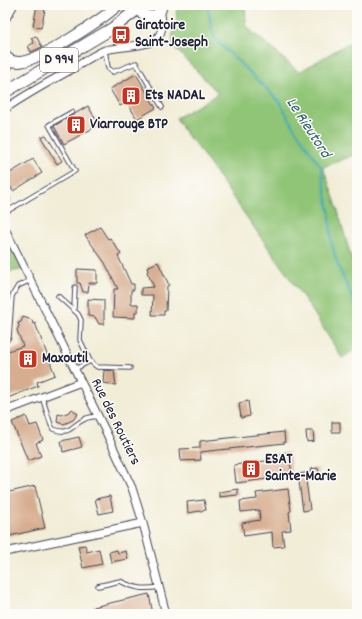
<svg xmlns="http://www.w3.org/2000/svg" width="362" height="619" font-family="Dekko,sans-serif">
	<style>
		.green { fill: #90c476; stroke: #597358 }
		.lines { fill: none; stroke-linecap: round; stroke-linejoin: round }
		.stream { stroke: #3baab9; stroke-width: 2 }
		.building { fill: #d7ad90 }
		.lane-casing { stroke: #414052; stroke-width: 5.5 }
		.street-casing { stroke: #414052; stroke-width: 9 }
		.secondary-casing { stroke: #414052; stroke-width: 12 }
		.primary-casing { stroke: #414052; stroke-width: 13 }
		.lane { stroke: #fff; stroke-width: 3.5 }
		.street { stroke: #fff; stroke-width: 7 }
		.secondary { stroke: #fff; stroke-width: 10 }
		.primary { stroke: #fff; stroke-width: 11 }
		.labels { text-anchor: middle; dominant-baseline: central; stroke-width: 3; stroke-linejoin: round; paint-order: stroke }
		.shield { fill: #fdfcf7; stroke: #646373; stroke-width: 1 }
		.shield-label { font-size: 14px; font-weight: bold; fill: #22223b }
		.poi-label { font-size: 15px; font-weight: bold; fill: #22223b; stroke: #fdfcf7; text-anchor: start }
		.street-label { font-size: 15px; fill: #22223b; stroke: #fdfcf7 }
		.water-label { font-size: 16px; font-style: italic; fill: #2d5f74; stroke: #fdfcf7 }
	</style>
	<rect width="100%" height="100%" fill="#fdfcf7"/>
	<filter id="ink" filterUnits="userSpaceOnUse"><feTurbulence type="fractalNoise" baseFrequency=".025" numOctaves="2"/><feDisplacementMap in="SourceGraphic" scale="8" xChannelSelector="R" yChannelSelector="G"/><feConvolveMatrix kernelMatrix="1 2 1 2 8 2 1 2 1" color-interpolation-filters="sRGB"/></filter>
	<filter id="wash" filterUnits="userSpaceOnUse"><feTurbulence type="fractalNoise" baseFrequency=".012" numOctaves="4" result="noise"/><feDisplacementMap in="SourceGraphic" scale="16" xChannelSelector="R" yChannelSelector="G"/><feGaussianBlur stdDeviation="0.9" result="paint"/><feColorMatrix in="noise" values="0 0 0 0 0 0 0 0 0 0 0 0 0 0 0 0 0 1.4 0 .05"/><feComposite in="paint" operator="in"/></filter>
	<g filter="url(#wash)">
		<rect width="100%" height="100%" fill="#f1edd7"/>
		<path class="green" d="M183,5H245L246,23L248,28L299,72L357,38V154L323,167L336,204L354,268L357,275V348L342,358L310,307L194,142L188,137L176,118L208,100L218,93L172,45C174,41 172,38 173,33C175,24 178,19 176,11Z
			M5,233L24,269L5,273Z"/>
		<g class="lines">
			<path class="stream" d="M207,5L212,30L215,39L271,93L281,104L293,126L321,167L330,216L331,241L338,266L357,307"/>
		</g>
		<g id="blocks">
			<path class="building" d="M37,5H46L41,28L33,26Z
				M36,36L42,47L31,52L28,46L34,43L31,38Z
				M136,74L156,108L137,119L127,102L120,106L110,89Z
				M88,106L99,125L64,144L54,126Z
				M46,135L62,161L57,164L41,137Z
				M33,159L42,173L13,191L5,178V176Z
				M100,227L108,239L110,238L121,254L118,256L131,284H134V290H131V304H138V312H135V318L113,317L114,289H118L105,263L85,235Z
				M158,262L169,285L167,286L166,311H164V315H152L153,295H141V288L154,287L147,272L148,271L147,267Z
				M77,269L97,270V283H89L88,292H83L80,283H77Z
				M88,299L104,300V324H99L95,317L88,316Z
				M23,317L32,320L33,324L35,323L55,375L37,382L38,386L5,399V358L7,357L5,352L23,346L17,330L19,326L18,323L21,322Z
				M104,370L114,371L116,385L103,383Z
				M248,401L250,416L241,418L239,403Z
				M72,409L78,414L73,420L64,424L57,422L58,414L62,415L69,412Z
				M26,416L30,426L37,424L43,440L36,443L41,456L28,461L12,422Z
				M332,422H340V432H332Z
				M306,431H313L314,441L307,442Z
				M284,432L285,443L200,452L201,460L181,461L180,449L200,448V441Z
				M79,437L82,447L63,452L61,441Z
				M289,452L292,476L236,483L234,465L273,460V455Z
				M318,468L320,477L306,480L310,510L303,511L298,474L311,472L310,469Z
				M35,486L45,528L5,537V493Z
				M238,489V495L219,497V492Z
				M288,489L291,511L289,512L291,530L282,531L284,546L273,547L272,532L244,536L242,523L260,520L259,510L241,512L240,501L257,499L256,493Z
				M110,496L113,511L99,514L95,499Z
				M204,500L206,510L188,513L187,502Z
				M85,545L87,552L99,549L102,564L83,568L78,546Z
				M117,550L118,553L126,551L128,559L111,562L109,552Z
				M149,594L153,614H94L93,607Z"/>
		</g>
	</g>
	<g filter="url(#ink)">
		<use href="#blocks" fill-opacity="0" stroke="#414052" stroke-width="1"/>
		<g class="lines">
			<defs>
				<path id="lane" d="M105,51L108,68L113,72L136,63L162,107
					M5,193L8,199L6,212
					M6,212L75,171L49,125L72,112
					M58,296L78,314L81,320L80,340L90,361L75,369
					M74,309L75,287
					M5,342L9,337L12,296L18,286L31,280
					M90,361L97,367L130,368
					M42,397L51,425L53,429C71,436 71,425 85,419C88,417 93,417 97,416
					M98,586L120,581C134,588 143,590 159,587"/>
				<path id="street" d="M5,71L12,61
					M5,109C28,93 52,80 76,67C85,61 95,54 105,50C117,47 149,46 156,39C164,32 163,21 160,11
					M5,229L106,432L132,488L143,523L166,614
					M5,411L81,382
					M5,552L143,523"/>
				<path id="secondary" d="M5,17L12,5
					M5,56C9,60 13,62 19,62C38,62 103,19 118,5"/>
				<path id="primary" d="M139,5C140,21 161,20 161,5
					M5,92L113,28L135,11L139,5"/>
			</defs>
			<use href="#lane" class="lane-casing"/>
			<use href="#street" class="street-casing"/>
			<use href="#secondary" class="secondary-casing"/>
			<use href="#primary" class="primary-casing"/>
			<use href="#lane" class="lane"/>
			<use href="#street" class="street"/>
			<use href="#secondary" class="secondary"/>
			<use href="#primary" class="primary"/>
		</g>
	</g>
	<defs>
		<symbol id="bus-square" viewBox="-11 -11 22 22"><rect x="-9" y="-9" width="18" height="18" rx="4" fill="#c8321e" stroke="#fdfcf7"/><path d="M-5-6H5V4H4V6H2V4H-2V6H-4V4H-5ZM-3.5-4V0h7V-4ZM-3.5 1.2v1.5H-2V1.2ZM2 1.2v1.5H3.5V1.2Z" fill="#fff"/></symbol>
		<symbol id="building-square" viewBox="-11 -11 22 22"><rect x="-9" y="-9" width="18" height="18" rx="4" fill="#c8321e" stroke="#fdfcf7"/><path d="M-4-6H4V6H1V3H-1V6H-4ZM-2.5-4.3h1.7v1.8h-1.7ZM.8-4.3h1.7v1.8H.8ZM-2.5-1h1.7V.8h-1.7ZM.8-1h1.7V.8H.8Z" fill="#fff"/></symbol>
	</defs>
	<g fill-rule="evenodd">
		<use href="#bus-square" x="110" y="24" width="22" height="22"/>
		<use href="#building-square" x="120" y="85" width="22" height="22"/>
		<use href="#building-square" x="65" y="114" width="22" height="22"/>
		<use href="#building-square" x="17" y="348" width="22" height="22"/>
		<use href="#building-square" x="240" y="458" width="22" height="22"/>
	</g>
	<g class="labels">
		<rect class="shield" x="40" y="48" width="38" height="24" rx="3"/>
		<g class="shield-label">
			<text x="59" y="60">D 994</text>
		</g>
		<g class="poi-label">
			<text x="135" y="26">Giratoire<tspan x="135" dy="17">Saint-Joseph</tspan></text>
			<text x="145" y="96">Ets NADAL</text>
			<text x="90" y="125">Viarrouge BTP</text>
			<text x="42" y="359">Maxoutil</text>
			<text x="265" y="460">ESAT<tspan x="265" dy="17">Sainte-Marie</tspan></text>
		</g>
		<g class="street-label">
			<text transform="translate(115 422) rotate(64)">Rue des Routiers</text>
		</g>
		<g class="water-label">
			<text transform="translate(308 128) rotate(57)">Le Rieutord</text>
		</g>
	</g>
	<rect width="362" height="619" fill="none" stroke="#fdfcf7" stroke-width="20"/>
</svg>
